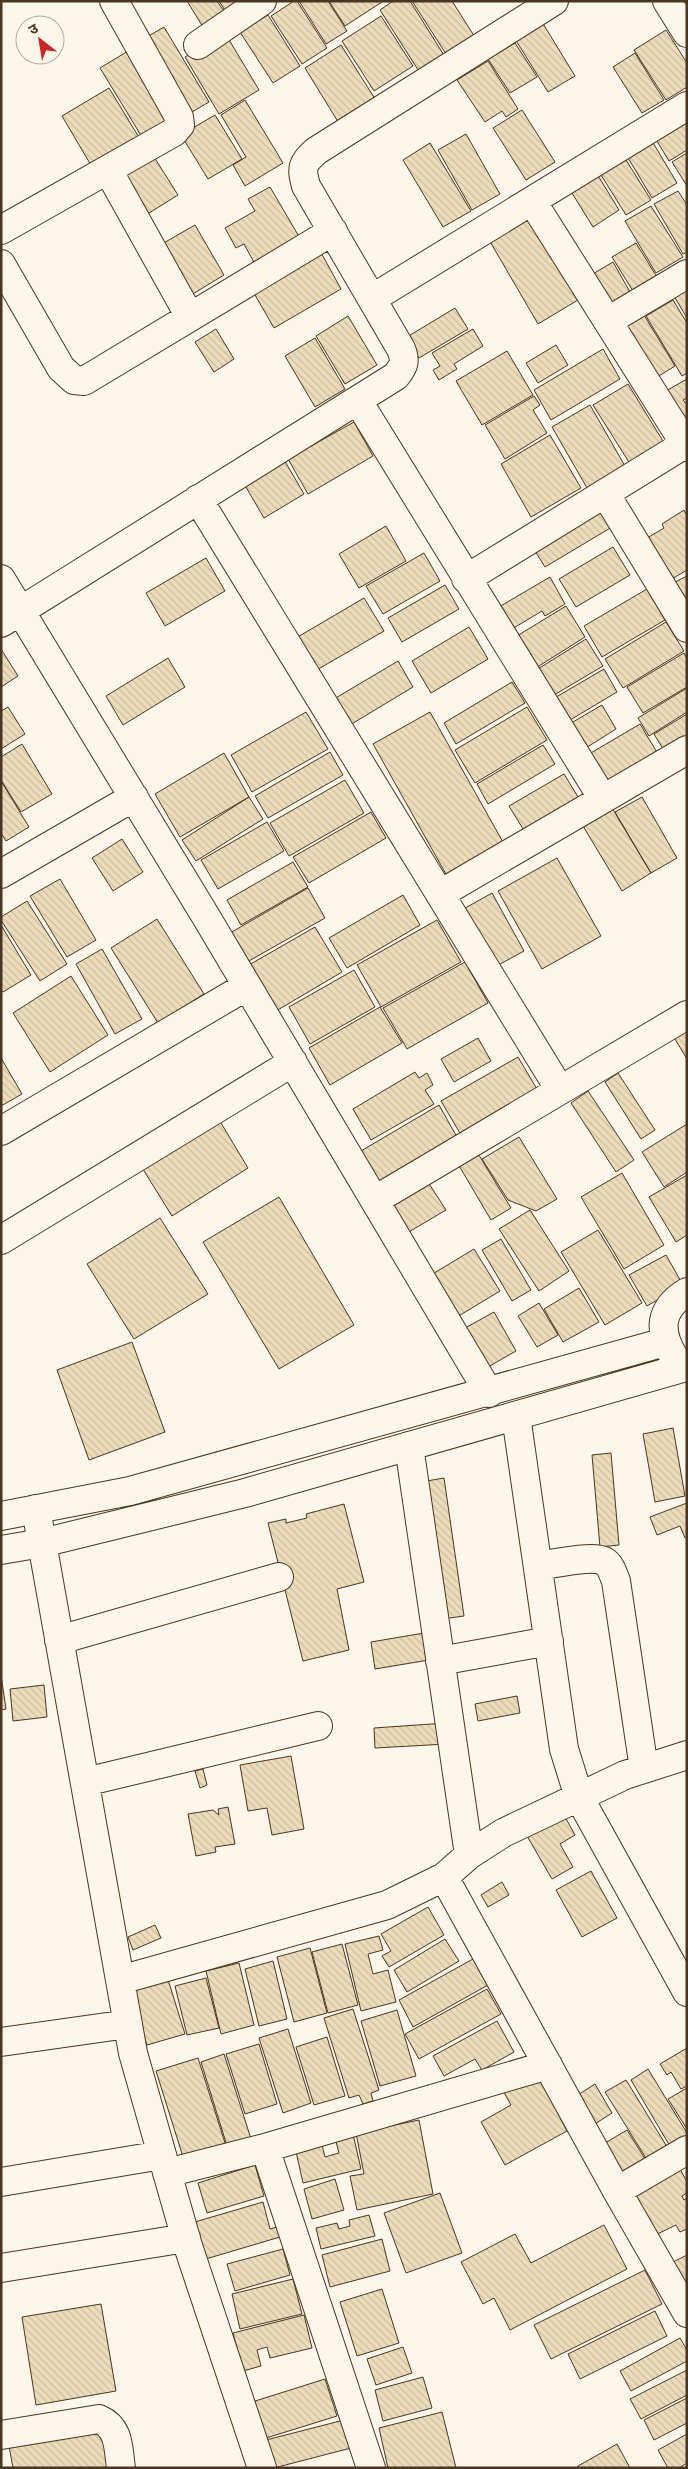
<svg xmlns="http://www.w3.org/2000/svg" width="688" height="2469" font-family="Lora,'Noto Sans Devanagari',serif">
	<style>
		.building { fill: url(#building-back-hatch); stroke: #4a3520 }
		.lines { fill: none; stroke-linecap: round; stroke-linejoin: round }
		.minor-casing { stroke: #4a3520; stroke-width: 30 }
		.major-casing { stroke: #4a3520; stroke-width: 30 }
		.minor { stroke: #fbf6e9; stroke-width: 28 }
		.major { stroke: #fbf6e9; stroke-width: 28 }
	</style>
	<defs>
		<pattern id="building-back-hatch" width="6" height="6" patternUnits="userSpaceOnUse" patternTransform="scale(1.25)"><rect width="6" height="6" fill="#ecdcbc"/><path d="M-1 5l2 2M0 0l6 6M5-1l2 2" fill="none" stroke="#ccbda1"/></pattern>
	</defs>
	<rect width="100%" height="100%" fill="#fbf6e9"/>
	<path class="building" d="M187,1H217L225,13L203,27Z
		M219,1H243L226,12Z
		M294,1H297L327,48L302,64L271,16Z
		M299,1H328L347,31L326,44Z
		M329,1H382V2L345,26Z
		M393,1H410L447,60L422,76L380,10Z
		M412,1H452L476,39L448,57Z
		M268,15L300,66L273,83L240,32Z
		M381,16L413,66L374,91L342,41Z
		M542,22L575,76L548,92L515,39Z
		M164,27L209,102L180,119L135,44Z
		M666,30L687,63V87L666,100L634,50Z
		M225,33L259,90L219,114L185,57Z
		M515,43L537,77L510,93L488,59Z
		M341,45L377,102L340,125L305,68Z
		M133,48L178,122L145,142L100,68Z
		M635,53L664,100L642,113L613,67Z
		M488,61L518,109L506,117L502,111L485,122L457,80Z
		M109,88L143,144L95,172L62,116Z
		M245,100L283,163L245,186L233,165L246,157L221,115Z
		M687,104V150L669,161L649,128Z
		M522,110L555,162L526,180L493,128Z
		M215,115L242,159L208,179L181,135Z
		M466,134L500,194L472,210L438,150Z
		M649,136L677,183L652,198L624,151Z
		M430,143L471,211L443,227L403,160Z
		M149,149L178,195L141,218L112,172Z
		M621,152L651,200L626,215L596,167Z
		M687,153V186L672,162Z
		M594,169L619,210L593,227L567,185Z
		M270,187L301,240L256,266L244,244L236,248L225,228L255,211L248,199Z
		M678,191L687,205V252L683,254L654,204Z
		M651,206L683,257L656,273L625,221Z
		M530,207L583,297L538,324L485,233Z
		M195,225L224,275L191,295L162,244Z
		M636,243L660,282L636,296L612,257Z
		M319,249L341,289L274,328L251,288Z
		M613,262L634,299L607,314L586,278Z
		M687,281V318L671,291Z
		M673,300L687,323V373L682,376L646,316Z
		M639,307L675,366L649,382L618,331Z
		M455,308L468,329L419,358L407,337Z
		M348,316L377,365L345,384L316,336Z
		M216,329L234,359L214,372L195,342Z
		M473,329L483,346L454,364L457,369L439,380L433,370L440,366L432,353Z
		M315,338L345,389L315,407L285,356Z
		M556,345L568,365L538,383L526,363Z
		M603,349L620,379L551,420L534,390Z
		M507,351L533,395L482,425L456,381Z
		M687,379V398L683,400L687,405V430L664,392Z
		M628,384L666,446L632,467L593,405Z
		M534,396L540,405L533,410L547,433L505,459L485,425Z
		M590,405L625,466L587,488L552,427Z
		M354,422L373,456L308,494L288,459Z
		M550,435L581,488L531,517L501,464Z
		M283,458L304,494L264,518L243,482Z
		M597,501L612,527L545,567L529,541Z
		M684,510L687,516V570L670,580L642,541L664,528L662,524Z
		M386,526L406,561L359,588L339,554Z
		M613,547L630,575L576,607L559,579Z
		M424,553L440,581L383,614L366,586Z
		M206,558L225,591L165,626L146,593Z
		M687,576V603L675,582Z
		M550,577L565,604L545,616L542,611L512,629L499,607Z
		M445,585L459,609L402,642L388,618Z
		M647,589L665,620L602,657L584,626Z
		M364,598L384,631L315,671L296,638Z
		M566,606L585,637L531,671L512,639Z
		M666,622L684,651L623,688L605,659Z
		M469,627L488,659L431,693L412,661Z
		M586,639L603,666L549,698L533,672Z
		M1,649L18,676L1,687Z
		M684,653L687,659V687L643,713L627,687Z
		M168,658L185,687L123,725L106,696Z
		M398,661L413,687L350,725L334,699Z
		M604,669L617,692L565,723L551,700Z
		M512,682L525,703L456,744L444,723Z
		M687,688V712L649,736L638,718Z
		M602,705L616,729L581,751L566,726Z
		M8,707L25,734L1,749V711Z
		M527,707L547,740L475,783L455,750Z
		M306,712L328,749L252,792L231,755Z
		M430,712L508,851L451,883L373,744Z
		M687,714V746L668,757L654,734Z
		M640,724L658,754L601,787L584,757Z
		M22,744L52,794L21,812L1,780V757Z
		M543,745L555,764L488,804L477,784Z
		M330,752L343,775L268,818L255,796Z
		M224,753L249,797L180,837L155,794Z
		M564,774L583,805L528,837L509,806Z
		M345,780L364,813L289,856L270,823Z
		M1,781L29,827L6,841L1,833Z
		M249,797L263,819L196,861L182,840Z
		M642,797L677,858L651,873L615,812Z
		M612,808L651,873L622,891L583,826Z
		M371,812L386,838L309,883L293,857Z
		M267,822L284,851L218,889L201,860Z
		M122,839L143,872L113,891L92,858Z
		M557,858L601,936L542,969L498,891Z
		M293,862L308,887L241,925L227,900Z
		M60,879L96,940L67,957L30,896Z
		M308,888L325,918L247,962L230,933Z
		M492,893L524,951L491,969L460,911Z
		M403,895L420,925L347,968L329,938Z
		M27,901L67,964L40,981L1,920V917Z
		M157,919L204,994L158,1023L111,948Z
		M437,920L461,962L381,1007L357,965Z
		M1,925L31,975L3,992L1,990Z
		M315,927L342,972L276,1011L249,965Z
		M102,949L142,1019L115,1034L76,964Z
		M465,962L488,1003L407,1049L383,1008Z
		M354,970L375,1007L310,1044L289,1007Z
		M71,976L108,1035L50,1072L13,1013Z
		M380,1007L402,1043L330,1085L309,1048Z
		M687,1025V1059L672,1034Z
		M478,1038L491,1061L454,1082L441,1059Z
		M518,1057L541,1096L464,1140L441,1101Z
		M1,1058L22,1094L1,1106Z
		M415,1072L419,1078L427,1073L433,1085L425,1090L434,1104L371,1140L353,1109Z
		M618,1073L655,1130L641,1139L605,1082Z
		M588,1091L634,1160L616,1172L571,1103Z
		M439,1105L462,1146L384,1191L361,1151Z
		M218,1118L248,1168L172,1216L141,1166Z
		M687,1124V1172L664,1187L642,1152Z
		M519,1137L557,1199L536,1211L508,1200L482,1159Z
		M477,1152L511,1208L491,1220L458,1164Z
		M622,1173L664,1245L624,1269L581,1197Z
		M687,1175V1235L676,1242L649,1197Z
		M426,1179L446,1210L402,1236L383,1205Z
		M279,1197L354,1325L279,1369L203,1242Z
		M530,1210L569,1271L539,1291L499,1229Z
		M160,1218L208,1294L134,1339L87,1264Z
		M598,1230L642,1303L605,1325L561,1252Z
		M501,1239L531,1290L512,1301L482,1250Z
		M474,1249L500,1291L452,1320L426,1278Z
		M666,1255L683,1285L647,1306L629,1275Z
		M579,1288L599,1322L563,1342L544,1309Z
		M539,1303L558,1335L537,1347L518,1316Z
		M494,1312L516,1351L481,1371L458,1332Z
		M132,1342L165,1432L89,1460L57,1370Z
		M673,1428L685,1496L655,1502L643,1434Z
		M611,1453L619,1545L600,1547L592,1455Z
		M444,1478L464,1616L435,1620L415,1483Z
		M687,1503V1537L685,1538L680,1526L657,1535L650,1517Z
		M344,1504L364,1582L337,1589L349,1650L303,1661L268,1523L286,1519V1523L307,1518L306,1514Z
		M430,1632L435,1659L375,1669L371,1642Z
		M1,1675L6,1709L1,1710Z
		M44,1685L47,1717L13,1721L10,1689Z
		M517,1696L520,1713L478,1721L475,1704Z
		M446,1723L447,1744L375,1748L374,1728Z
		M291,1756L304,1829L272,1835L267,1808L248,1811L240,1765Z
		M203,1769L207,1785L200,1788L195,1771Z
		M228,1807L235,1844L215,1847L216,1852L196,1856L188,1814L213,1810L219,1815L218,1809Z
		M564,1815L575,1835L560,1844L573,1867L552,1879L527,1836Z
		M591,1871L617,1918L582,1937L556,1890Z
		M502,1882L509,1895L488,1907L481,1895Z
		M428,1907L444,1935L389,1967L382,1956L391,1951L381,1934Z
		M155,1925L161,1938L133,1950L128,1937Z
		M379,1936L383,1950L368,1954L373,1974L388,1970L396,2002L361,2011L345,1944Z
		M445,1939L459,1961L407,1992L394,1970Z
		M342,1944L358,2005L328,2013L312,1952Z
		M310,1948L327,2013L294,2022L277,1957Z
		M473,1959L488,1985L413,2027L399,2000Z
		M273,1961L287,2019L259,2026L245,1969Z
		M239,1963L254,2025L221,2034L206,1971Z
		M165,1970L185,2034L147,2045L127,1982Z
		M206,1978L219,2028L187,2035L175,1986Z
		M487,1989L501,2014L419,2059L405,2034Z
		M353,2009L379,2090L371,2093L373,2101L363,2104L359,2095L349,2098L324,2018Z
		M397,2010L416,2076L380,2086L361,2021Z
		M497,2021L514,2052L482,2070L475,2059L444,2076L433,2056Z
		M288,2029L311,2103L283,2113L259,2038Z
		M327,2037L345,2096L314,2105L296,2047Z
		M259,2044L277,2104L245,2114L226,2054Z
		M687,2048V2086L681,2089L671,2072L667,2075L660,2064Z
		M224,2054L251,2139L227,2146L201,2062Z
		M198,2058L226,2146L184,2160L156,2071Z
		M648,2069L687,2133V2138L671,2148L631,2080Z
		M538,2075L567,2131L505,2165L481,2122L511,2105L501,2087Z
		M626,2080L669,2150L649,2163L605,2092Z
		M595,2084L612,2113L587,2129L570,2100Z
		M687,2088V2129L668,2099Z
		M419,2120L433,2194L357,2210L350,2176L364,2174L356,2133Z
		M627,2130L650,2167L622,2183L600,2146Z
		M353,2134L361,2169L303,2183L295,2147L321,2141L325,2157L339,2153L335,2138Z
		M255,2165L264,2196L207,2213L198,2183Z
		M680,2169L687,2182V2193L682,2196L684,2200L687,2198V2229L680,2232L676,2225L647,2239L626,2195Z
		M335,2179L344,2210L312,2219L304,2189Z
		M440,2193L462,2253L406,2273L384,2213Z
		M263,2202L270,2229L277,2227L280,2237L199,2261L188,2224Z
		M369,2215L375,2236L321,2249L316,2228L337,2223L339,2229L350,2226L349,2220Z
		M604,2225L627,2269L510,2330L494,2298L483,2304L461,2262L515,2234L531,2263Z
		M382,2239L390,2271L330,2287L322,2255Z
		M283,2249L290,2275L235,2291L227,2264Z
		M687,2255V2289L669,2264Z
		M645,2270L662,2304L551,2359L534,2325Z
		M293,2279L302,2314L240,2329L232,2294Z
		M382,2289L399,2343L357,2356L340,2302Z
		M101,2304L116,2391L36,2405L22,2317Z
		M655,2311L667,2336L580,2379L568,2354Z
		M304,2315L312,2348L270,2358L267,2347L257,2350L261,2366L243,2371L233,2333Z
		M680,2338L687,2350V2361L631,2391L620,2371Z
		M403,2347L412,2373L376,2385L367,2359Z
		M687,2370V2395L641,2419L630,2399Z
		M423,2377L432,2408L383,2421L375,2390Z
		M325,2379L337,2416L263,2439L252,2402Z
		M687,2398V2423L654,2440L644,2420Z
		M442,2412L456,2468H388L379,2428Z
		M344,2420L351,2448L274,2468L266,2440Z
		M102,2429L109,2468H13L9,2446Z
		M687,2434V2463L679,2468H668L658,2450Z
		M617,2444L630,2468H579L578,2466Z"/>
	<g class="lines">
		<defs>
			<path id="minor" d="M667,1L687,33
				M198,45L262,1
				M108,170L190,317
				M532,201L687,447
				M1,230L174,132L180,125L179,117L114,1
				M1,264L61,368L74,380L84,381L333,231
				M373,298L687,106
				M608,321L687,274
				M358,401L603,799
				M605,493L687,628
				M198,499L560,1090
				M1,579L208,920L489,1393
				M466,579L685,444
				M1,623L396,376C404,366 406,361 401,349L306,186C301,167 302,164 316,151L554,1
				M1,874L134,797
				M440,894L687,750
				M1,1131L247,986
				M375,1200L687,1015
				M1,1240L293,1062
				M516,1416L564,1749L579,1797L687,1992
				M409,1446L469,1855
				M36,1509L133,2053L188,2246L262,2468
				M538,1566C552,1564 592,1555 604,1561C611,1565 613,1574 616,1581L644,1769
				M59,1640L279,1577
				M440,1661L549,1641
				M85,1782L318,1726
				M444,1877L617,2191L687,2313
				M120,1980L387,1905L444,1877L469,1855L503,1833L625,1775L687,1755
				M1,2042L128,2024
				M265,2148L371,2468
				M167,2173L265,2148L548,2065
				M1,2182L162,2155
				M617,2191L687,2150
				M1,2268L186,2238
				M1,2435L99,2419C120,2428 118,2448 121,2468"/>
			<path id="major" d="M674,1357C658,1331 659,1309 687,1292
				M1,1516L130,1491L665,1342
				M1,1550L42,1543L245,1493L686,1367"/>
		</defs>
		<use href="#minor" class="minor-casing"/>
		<use href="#major" class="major-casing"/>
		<use href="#minor" class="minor"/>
		<use href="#major" class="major"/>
	</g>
	<rect width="688" height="2469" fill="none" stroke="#4a3520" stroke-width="5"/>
	<g transform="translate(40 40) rotate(329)"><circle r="24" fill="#fbf6e9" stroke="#b4a999"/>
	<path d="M0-4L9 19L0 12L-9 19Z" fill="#c62828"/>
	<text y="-8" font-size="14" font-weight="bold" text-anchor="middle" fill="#4a3520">उ</text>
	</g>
</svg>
